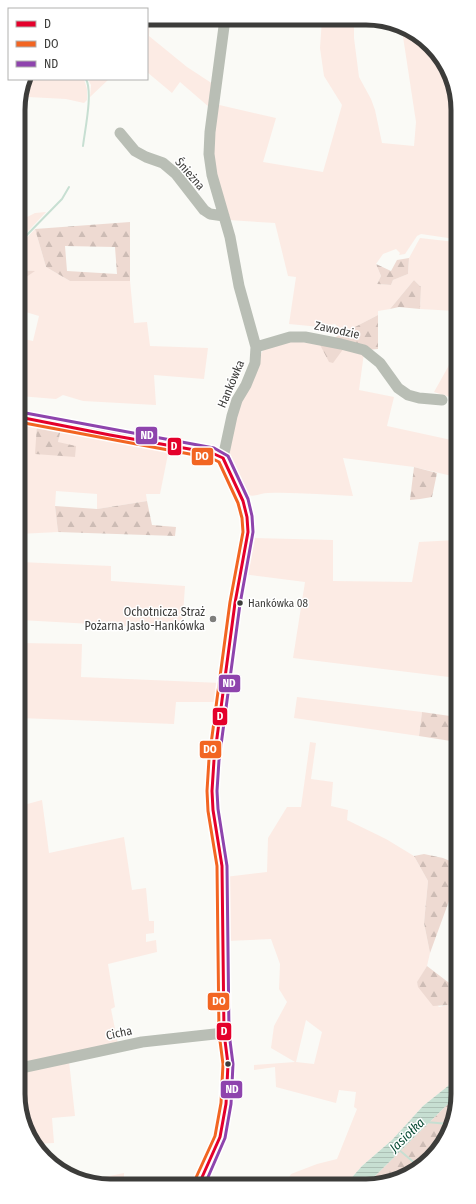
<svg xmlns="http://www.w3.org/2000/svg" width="476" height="1204" font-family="'Fira Sans Condensed',sans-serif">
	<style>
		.grass { fill: #fcebe4; fill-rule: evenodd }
		.forest { fill: url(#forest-firs); fill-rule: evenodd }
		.water { fill: url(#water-rules) }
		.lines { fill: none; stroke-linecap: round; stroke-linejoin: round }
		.stream { stroke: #c7dfd2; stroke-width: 2 }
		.minor { stroke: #b9beb5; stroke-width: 11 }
		.bus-1-casing { stroke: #fff; stroke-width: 6 }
		.bus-2-casing { stroke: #fff; stroke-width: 6 }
		.bus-3-casing { stroke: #fff; stroke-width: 6 }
		.bus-1 { stroke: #e4002b; stroke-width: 3 }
		.bus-2 { stroke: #f26522; stroke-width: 3 }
		.bus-3 { stroke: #8e44ad; stroke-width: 3 }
		.bus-dot { fill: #3c3c3a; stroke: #fff; stroke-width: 1.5 }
		.poi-dot { fill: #7e7e7c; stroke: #fff; stroke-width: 1.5 }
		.labels { text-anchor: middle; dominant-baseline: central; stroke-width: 3; stroke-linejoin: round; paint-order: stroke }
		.bus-label { font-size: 11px; fill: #3c3c3a; stroke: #fff; text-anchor: start }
		.street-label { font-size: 12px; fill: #3c3c3a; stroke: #fff }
		.poi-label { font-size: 12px; fill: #3c3c3a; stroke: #fff; text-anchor: end }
		.water-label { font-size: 13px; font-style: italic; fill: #084b34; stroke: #fff }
		.rim { fill: none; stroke: #3c3c3a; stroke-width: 5 }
		.line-badge { stroke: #fff; stroke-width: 1.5 }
		.badge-label { font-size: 11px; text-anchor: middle; font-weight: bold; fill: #fff }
	</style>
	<defs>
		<pattern id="forest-firs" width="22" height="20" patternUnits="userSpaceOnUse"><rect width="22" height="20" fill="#eedad2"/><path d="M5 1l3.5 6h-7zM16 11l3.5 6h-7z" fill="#cdbcb5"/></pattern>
		<pattern id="water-rules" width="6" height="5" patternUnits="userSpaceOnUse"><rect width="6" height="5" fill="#c7dfd2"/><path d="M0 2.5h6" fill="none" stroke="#acc0b5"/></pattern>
	</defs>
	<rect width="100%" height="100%" fill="#fafaf6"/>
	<path class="grass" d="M147,18H150L149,36L187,67L213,84L209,107L180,82L172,93L147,72Z
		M322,19L354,20V38L359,77L371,99L375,110L382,143L414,146L416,122L402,30L431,45L455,87V239L421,234L417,236L405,254L399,255L400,253L396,249L383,254L376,264L381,276L377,284L391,285L393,280L408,274L409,258L420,238L455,242L456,311L420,309L421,287L414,280L390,309L378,311V315L344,333L335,324L320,327L289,324L296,277L288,276L275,223L228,220L212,156L215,104L276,118L263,162L323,172L342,105L324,76L320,48Z
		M29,79H84L87,89V100L84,103L66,99L28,97Z
		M88,79H109L90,97L91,85Z
		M19,100H24L22,125L18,128Z
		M46,212L19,241V226H21V220L35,213Z
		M35,229L46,267L70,281H130L134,323L147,322L150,346L208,348L204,379L154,375L156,405L83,401L63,395L56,399L19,396V338L33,341L39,316L19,310V282L34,271L19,270V246Z
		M289,340L344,348L364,353L359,390L394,397L387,426L456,441V477L414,467L343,458L353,496C325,495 297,492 268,493C260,493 252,499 245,493C241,485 231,467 230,459C227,423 248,380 264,348Z
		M456,348V399L434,392L448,367Z
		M19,420L37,424L36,454L58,442L61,429L169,449L160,494H146L147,501L97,509V494L56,491L55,506L58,532L19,534Z
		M250,538L333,540V581L412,582L419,542L456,540L457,678L293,658L305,582L243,574Z
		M20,562L111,566V581L185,586L182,629L20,620Z
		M20,643L82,644L81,677L221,683L218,702H176L174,724L20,718Z
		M297,697L422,712L419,736L294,718Z
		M310,742L316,743L311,779L333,782L331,806L348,810L347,820L386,839L414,856L428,881L424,923L430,953L427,966L417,983L439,1007L448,1005L454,1011L450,1022L456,1031L458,1032V1078L423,1106L392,1140L362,1166L347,1183H286L291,1174L317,1164L337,1159L357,1109L354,1107L356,1092L339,1090L336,1103L276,1087L275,1067L254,1070V1065L295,1062L271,1048L274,1026L287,1002L279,989L280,964L271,939L227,941L225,877L267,872L268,838L287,807H301ZM306,1020L322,1032L314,1064L296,1062Z
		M42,800L49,853L124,837L132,890L146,888L149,921H154V933L146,934V942L156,940L157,952L108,964L115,1007L111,1009L118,1044L21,1065L20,806Z
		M69,1061L75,1116L52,1118L54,1143L36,1144L23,1120L21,1071Z
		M124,1173V1183L92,1184L86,1181Z"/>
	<path class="forest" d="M130,222V281H70L46,267L35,229ZM65,246L115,247L117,274L67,271Z
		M409,258L408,274L393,280L391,285L377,284L381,276L376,264L391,271L397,260Z
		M19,270L35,271L19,282Z
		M414,280L421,287L420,309L399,307L390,309Z
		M378,315V349L367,350L330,340Z
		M318,341L344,348L333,363L329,362Z
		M37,424L61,429L58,442L76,446L75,457L35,454Z
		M414,467L437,473L432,497L420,499L410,500Z
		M147,501L152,525L176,527L175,536L58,532L55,506L97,509Z
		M422,712L457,717V742L419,736Z
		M424,854L443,858L457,864V879L430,953L424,923L428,881L414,856Z
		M427,966L457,989L458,1032L451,1027L450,1022L454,1011L448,1005L433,1006L418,987L417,982Z
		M458,1094V1100L439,1150L389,1183H368Z"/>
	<path class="water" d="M458,1078V1094L368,1183H347L362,1166L392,1140L423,1106Z"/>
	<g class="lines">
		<path class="stream" d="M83,146C85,129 93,93 86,79
			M19,243L62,199L69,187
			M426,1122L449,1124
			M398,1149L417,1165"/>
		<path class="minor" d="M120,133L135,151L146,157L163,163L176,174L204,210L210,214L224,216
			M256,347L290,337H305L341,344L364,350L380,363L398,388L408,395L419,398L442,400
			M19,417L110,435L212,453L223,458
			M21,1068L142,1042L224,1033
			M199,1184L220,1137L226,1104L228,1064L224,1033L222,866L213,810L212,791L214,760L235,603L248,532L247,517L243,501L223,458L232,416L237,400L246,385L255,363L256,347L239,286L230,237L212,175L209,154L210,132L225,19"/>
		<defs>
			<path id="bus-1" d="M19,417L110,435L212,453L223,458L243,501L247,517L248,532L235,603L214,760L212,791L213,810L222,866L224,1033L228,1064L226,1104L220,1137L199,1184"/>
			<path id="bus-2" d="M19,422L211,458L219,462L238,503L242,518L243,532L230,602L209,759L207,791L208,811L217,866L219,1033L223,1064L221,1103L215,1136L194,1182"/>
			<path id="bus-3" d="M20,412L214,448L228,456L248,499L252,516L253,532L240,604L219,760L217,791L218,809L227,866L229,1033L233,1064L231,1104L225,1138L205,1184"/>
		</defs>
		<use href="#bus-1" class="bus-1-casing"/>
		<use href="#bus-2" class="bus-2-casing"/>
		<use href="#bus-3" class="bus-3-casing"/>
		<use href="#bus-1" class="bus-1"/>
		<use href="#bus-2" class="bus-2"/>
		<use href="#bus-3" class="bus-3"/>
	</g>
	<g class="bus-dot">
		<circle cx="240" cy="603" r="3.5"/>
		<circle cx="228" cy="1064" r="3.5"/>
	</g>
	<circle class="poi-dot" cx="213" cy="619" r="4"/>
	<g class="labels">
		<g class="bus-label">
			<text x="248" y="603">Hankówka 08</text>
		</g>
		<g class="street-label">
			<text transform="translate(190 174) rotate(49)">Śnieżna</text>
			<text transform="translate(337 330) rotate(12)">Zawodzie</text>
			<text transform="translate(231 384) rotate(-67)">Hankówka</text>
			<text transform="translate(119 1033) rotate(-12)">Cicha</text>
		</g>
		<g class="poi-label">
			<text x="205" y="612">Ochotnicza Straż<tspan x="205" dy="14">Pożarna Jasło-Hankówka</tspan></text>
		</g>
		<g class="water-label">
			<text transform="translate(407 1135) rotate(-44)">Jasiołka</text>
		</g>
	</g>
	<path d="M0 0H476V1204H0ZM110 25H366A85 85 0 0 1 451 110V1094A85 85 0 0 1 366 1179H110A85 85 0 0 1 25 1094V110A85 85 0 0 1 110 25Z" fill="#fff" fill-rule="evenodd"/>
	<path class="rim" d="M110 25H366A85 85 0 0 1 451 110V1094A85 85 0 0 1 366 1179H110A85 85 0 0 1 25 1094V110A85 85 0 0 1 110 25Z"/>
	<g class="line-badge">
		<rect x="135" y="426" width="23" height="19" rx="4" fill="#8e44ad"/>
		<rect x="167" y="437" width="15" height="19" rx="4" fill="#e4002b"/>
		<rect x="191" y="447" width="23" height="19" rx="4" fill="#f26522"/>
		<rect x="218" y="674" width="23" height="19" rx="4" fill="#8e44ad"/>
		<rect x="212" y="707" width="16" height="19" rx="4" fill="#e4002b"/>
		<rect x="199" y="740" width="23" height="19" rx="4" fill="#f26522"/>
		<rect x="207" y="992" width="23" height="19" rx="4" fill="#f26522"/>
		<rect x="216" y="1022" width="16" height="19" rx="4" fill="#e4002b"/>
		<rect x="220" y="1080" width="23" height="19" rx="4" fill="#8e44ad"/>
	</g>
	<g class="badge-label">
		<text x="147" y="439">ND</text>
		<text x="174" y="450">D</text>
		<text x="202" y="460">DO</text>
		<text x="229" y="687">ND</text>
		<text x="220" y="720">D</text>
		<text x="210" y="753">DO</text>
		<text x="219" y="1005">DO</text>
		<text x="224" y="1035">D</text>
		<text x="232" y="1093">ND</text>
	</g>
	<rect x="8" y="8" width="140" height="72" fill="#ffffff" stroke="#b1b1b0"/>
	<rect x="16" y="21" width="20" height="6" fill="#e4002b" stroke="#b1b1b0"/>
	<text x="44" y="28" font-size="12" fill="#3c3c3a">D</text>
	<rect x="16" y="41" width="20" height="6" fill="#f26522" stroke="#b1b1b0"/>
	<text x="44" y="48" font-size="12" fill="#3c3c3a">DO</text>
	<rect x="16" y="61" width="20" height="6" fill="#8e44ad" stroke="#b1b1b0"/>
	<text x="44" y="68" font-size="12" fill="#3c3c3a">ND</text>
</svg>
